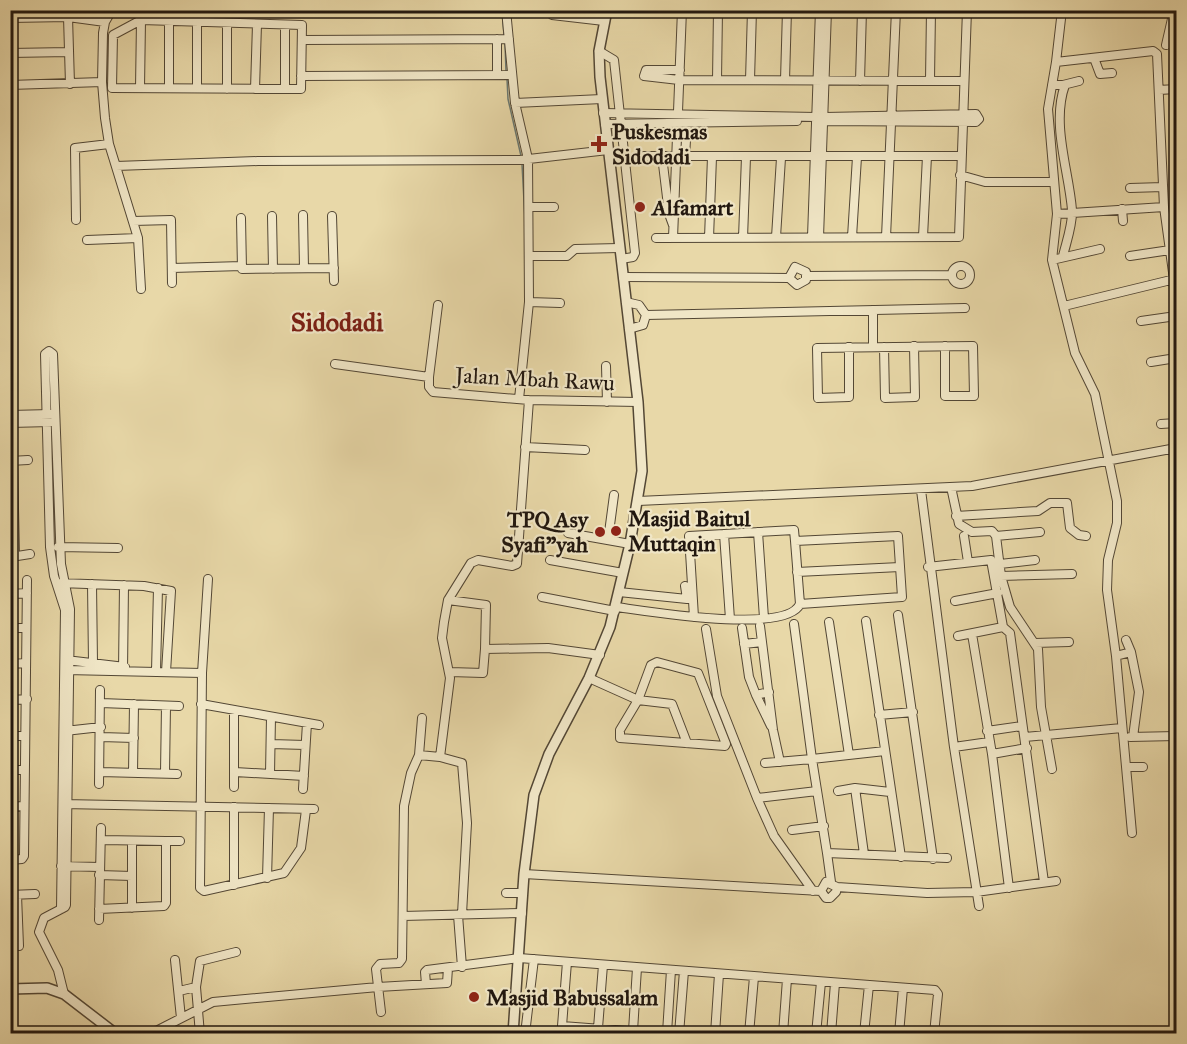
<svg xmlns="http://www.w3.org/2000/svg" width="1187" height="1044" font-family="'IM FELL Great Primer',serif">
	<style>
		.lines { fill: none; stroke-linecap: round; stroke-linejoin: round }
		.stream { stroke: #6a7871; stroke-width: 1.5 }
		.minor-casing { stroke: #534735; stroke-width: 10 }
		.tertiary-casing { stroke: #534735; stroke-width: 12 }
		.minor { stroke: #f0e6c6; stroke-width: 8 }
		.tertiary { stroke: #f0e6c6; stroke-width: 9 }
		.poi-dot { fill: #8f2418; stroke: #f0e6c6; stroke-width: 2 }
		.labels { text-anchor: middle; dominant-baseline: central; stroke-width: 4.5; stroke-linejoin: round; paint-order: stroke }
		.poi-label { font-size: 22px; font-weight: bold; fill: #21170f; stroke: #f0e6c6; text-anchor: start }
		.street-label { font-size: 22px; fill: #21170f; stroke: #f0e6c6 }
		.quarter-label { font-size: 26px; font-weight: bold; fill: #7a1f14; stroke: #f0e6c6 }
	</style>
	<rect width="100%" height="100%" fill="#e8d8a8"/>
	<filter id="stains"><feTurbulence type="fractalNoise" baseFrequency=".00333" numOctaves="4"/><feColorMatrix values="0 0 0 0 .2 0 0 0 0 .09 0 0 0 0 .02 0 0 0 .5 -.17"/></filter>
	<radialGradient id="worn" r=".72"><stop offset=".6" stop-color="#630" stop-opacity="0"/><stop offset="1" stop-color="#630" stop-opacity=".3"/></radialGradient>
	<g class="lines">
		<path class="stream" d="M502,10L504,35
			M505,43L506,71
			M507,79L508,99L521,156
			M522,164L525,219"/>
		<defs>
			<path id="minor" d="M67,10L68,17L105,22
				M112,10L105,22L103,33L102,82L105,118L109,144L138,238L141,289
				M506,10L515,103L528,159L529,302L519,399
				M552,15L604,21
				M10,18L68,17L70,84
				M141,20L302,25L301,89L112,88L113,35Z
				M197,22V88
				M227,23V89
				M285,25V89
				M302,40L509,39
				M1166,45L1174,10
				M599,51L614,60L635,253L633,257L621,259
				M10,53L69,52
				M1094,58L1100,74L1112,73
				M1056,62L1062,10
				M680,70H646L644,76L679,80L964,81
				M497,75V39
				M301,76L512,75
				M717,80L718,10
				M750,80L752,10
				M785,80L787,10
				M930,80L931,10
				M860,81L862,10
				M10,85L102,82
				M1052,85H1063L1079,81
				M140,88L141,20
				M169,88V21
				M255,89L257,24
				M1159,90L1176,89
				M515,103L602,99
				M603,113L816,117
				M824,121L976,122L979,119L976,114L825,117
				M605,124L797,121
				M644,156H961
				M662,156L669,214L673,225
				M685,157L687,123
				M116,166L258,161L520,160L608,150
				M960,175L985,182H1053
				M1130,188L1163,187
				M529,207H554
				M1122,209L1123,221
				M1057,214L1164,207
				M303,215L304,268
				M272,216L273,269
				M332,216L334,281
				M241,218L242,269L334,268
				M76,220L75,148L109,144
				M133,221L171,220L172,283
				M776,237L781,158
				M812,237L820,10
				M819,237L827,10
				M852,237L857,157
				M886,237L896,10
				M923,237L927,156
				M656,238L959,237L967,10
				M673,238L682,10
				M709,238L712,157
				M743,238L746,157
				M87,240L138,238
				M530,256H567L575,249L619,248
				M1063,256C1066,243 1073,224 1072,210C1069,171 1051,124 1065,85
				M1130,256L1170,250
				M1052,260L1100,249
				M952 275a9 9 0 1 1 18 0a9 9 0 1 1-18 0Z
				M172,268L242,266
				M807,276L952,275
				M623,277L789,278L797,285L806,280V272L795,267L789,278
				M529,302L560,303
				M626,302L639,305L646,315L643,325L629,329
				M1064,306L1175,279
				M873,310V347
				M646,315L965,308
				M1141,321L1176,316
				M849,347V397L818,398L817,348L973,346L974,396H945V346
				M884,347L885,398L915,397L914,346
				M1151,362L1176,358
				M335,364L429,377V387L433,392L529,400L638,402
				M606,366L607,402
				M10,377L11,353
				M429,377L438,305
				M10,415L51,414
				M10,423L51,422
				M1161,424L1176,423
				M525,447L585,450
				M1174,448L1176,484
				M10,461L28,460
				M13,461L15,556
				M951,487L959,524L972,532L992,531L996,536L1001,576L1010,607L1038,649L1041,707L1052,769
				M921,490L954,747L979,906
				M638,501L972,486L1176,448
				M956,516L1038,511L1050,503H1067L1070,528L1079,535L1086,536
				M758,532L764,618
				M568,533L630,544
				M724,534L730,619
				M964,536L968,562
				M996,536L1040,532
				M608,540L614,495
				M795,541L800,604
				M58,547L118,548
				M11,557L30,554
				M550,560L623,573
				M1000,564L1035,560
				M928,567L991,560L1003,627
				M797,572L900,567
				M1001,576L1072,574
				M208,579L202,673L200,888L204,891L284,873L301,848L306,810
				M59,583L144,586L171,591L166,672
				M92,584L93,663
				M619,592L687,599L685,586
				M10,594L27,593
				M542,597L615,611
				M448,600L486,605L485,649L548,648L600,655
				M955,601L998,593
				M616,607C646,611 786,635 800,604L902,597L898,536L795,541L794,530L689,536L694,617
				M898,615L933,859
				M866,621L901,857
				M829,622L849,755
				M794,624L812,759L885,751
				M760,626L773,730L780,762
				M10,628H26
				M742,628L749,677L756,695
				M706,629L717,696L757,798L774,836L813,891
				M972,634L992,754L1009,888
				M958,636L1003,627L1010,633L1044,882
				M1035,643L1069,642
				M744,644L762,642
				M1131,652L1139,692L1133,737
				M1116,656L1131,652L1126,640
				M66,660L125,667
				M657,662L698,673L726,744L725,746L620,738V730L638,700L651,665Z
				M10,664L26,663
				M66,670L202,673
				M123,671L124,585
				M156,671L158,588
				M450,672L483,673L485,649
				M589,678L638,700L672,704L687,743
				M769,692L756,695L771,726
				M10,700L27,699
				M101,703L179,706
				M201,704L319,725
				M879,715L913,712
				M65,731L101,727
				M987,731L1022,726
				M10,736H25
				M101,737L134,738
				M1025,737L1122,728
				M1130,737L1176,736
				M271,744L305,745
				M954,747L989,742
				M992,754L1027,748
				M419,755L422,718
				M440,757L462,763L467,823L462,914
				M765,763L812,759L827,853L947,858
				M1127,767H1143
				M10,770H24
				M100,772L177,774
				M235,772L304,776
				M133,773L134,704
				M165,773L166,706
				M270,774L271,717
				M99,784L100,690
				M234,787V710
				M855,788L864,854
				M303,789L307,723
				M838,791L855,788L890,792
				M757,798L817,791
				M63,804L314,809
				M10,807L23,806
				M234,807V885
				M792,830L824,826
				M1132,833L1116,656L1107,590L1108,560L1117,523V501L1095,394L1075,353L1052,260L1057,214L1048,109L1056,62L1153,51L1157,54L1164,207L1176,294
				M132,841V908
				M166,841H180
				M827,853L831,882
				M10,860L22,859L24,856L27,580
				M61,866L99,867
				M524,874L821,891L826,898H830L836,892L837,887L826,882L821,891
				M99,875L132,876
				M267,878L269,808
				M837,887L927,893L976,892L1056,881
				M506,893H523
				M10,895L35,894
				M17,895L19,946
				M61,909L65,610L54,576L50,547L45,354L49,351L53,354L61,564L70,609L66,905L65,907L44,918L39,932L58,970L64,994
				M99,909L164,906L166,903V841L101,840
				M458,915L462,967
				M403,916L522,913
				M99,920L101,828
				M175,960L181,1018
				M567,962L562,1026L668,1034
				M426,984L425,972L427,970L519,958L935,990L938,994L934,1034
				M196,987L200,1034
				M179,991L196,987L200,961L236,952
				M381,1012L376,969L380,964L399,963L402,959L404,806L411,773L419,755L440,757L450,678L442,638L444,622L448,600L471,563L478,560L512,566L517,564L529,400
				M598,1028L603,965
				M633,1031L637,968
				M667,1033L671,970
				M144,1034L158,1030L213,1002L378,987L447,983L448,968
				M266,1034H287
				M525,1034L534,959
				M679,1034L684,971
				M715,1034L719,974
				M749,1034L754,977
				M783,1034L787,979
				M816,1034L821,982
				M831,1034L835,983
				M864,1034L869,985
				M899,1034L903,988"/>
			<path id="tertiary" d="M10,989L47,988L64,994L116,1034
				M513,1034L524,874L534,795L549,754L589,678L610,627L630,544L642,471L638,402L600,77L599,51L607,10"/>
		</defs>
		<use href="#minor" class="minor-casing"/>
		<use href="#tertiary" class="tertiary-casing"/>
		<use href="#minor" class="minor"/>
		<use href="#tertiary" class="tertiary"/>
	</g>
	<g class="poi-dot">
		<path d="M596 135h6v6h6v6h-6v6h-6v-6h-6v-6h6z"/>
		<circle cx="640" cy="207" r="6"/>
		<circle cx="616" cy="531" r="6"/>
		<circle cx="600" cy="532" r="6"/>
		<circle cx="474" cy="997" r="6"/>
	</g>
	<g class="labels">
		<g class="poi-label">
			<text x="612" y="131">Puskesmas<tspan x="612" dy="25">Sidodadi</tspan></text>
			<text x="652" y="207">Alfamart</text>
			<text x="628" y="518">Masjid Baitul<tspan x="628" dy="25">Muttaqin</tspan></text>
			<text x="588" y="519" text-anchor="end">TPQ Asy<tspan x="588" dy="25">Syafi"yah</tspan></text>
			<text x="486" y="997">Masjid Babussalam</text>
		</g>
		<g class="street-label">
			<text transform="translate(535 379) rotate(3)">Jalan Mbah Rawu</text>
		</g>
		<g class="quarter-label">
			<text x="337" y="322">Sidodadi</text>
		</g>
	</g>
	<rect width="1187" height="1044" fill="none" stroke="#e8d8a8" stroke-width="36"/>
	<rect x="12" y="12" width="1163" height="1020" fill="none" stroke="#21170f" stroke-width="3"/>
	<rect x="18" y="18" width="1151" height="1008" fill="none" stroke="#21170f" stroke-width="1.5"/>
	<rect width="100%" height="100%" filter="url(#stains)"/>
	<rect width="100%" height="100%" fill="url(#worn)"/>
</svg>
